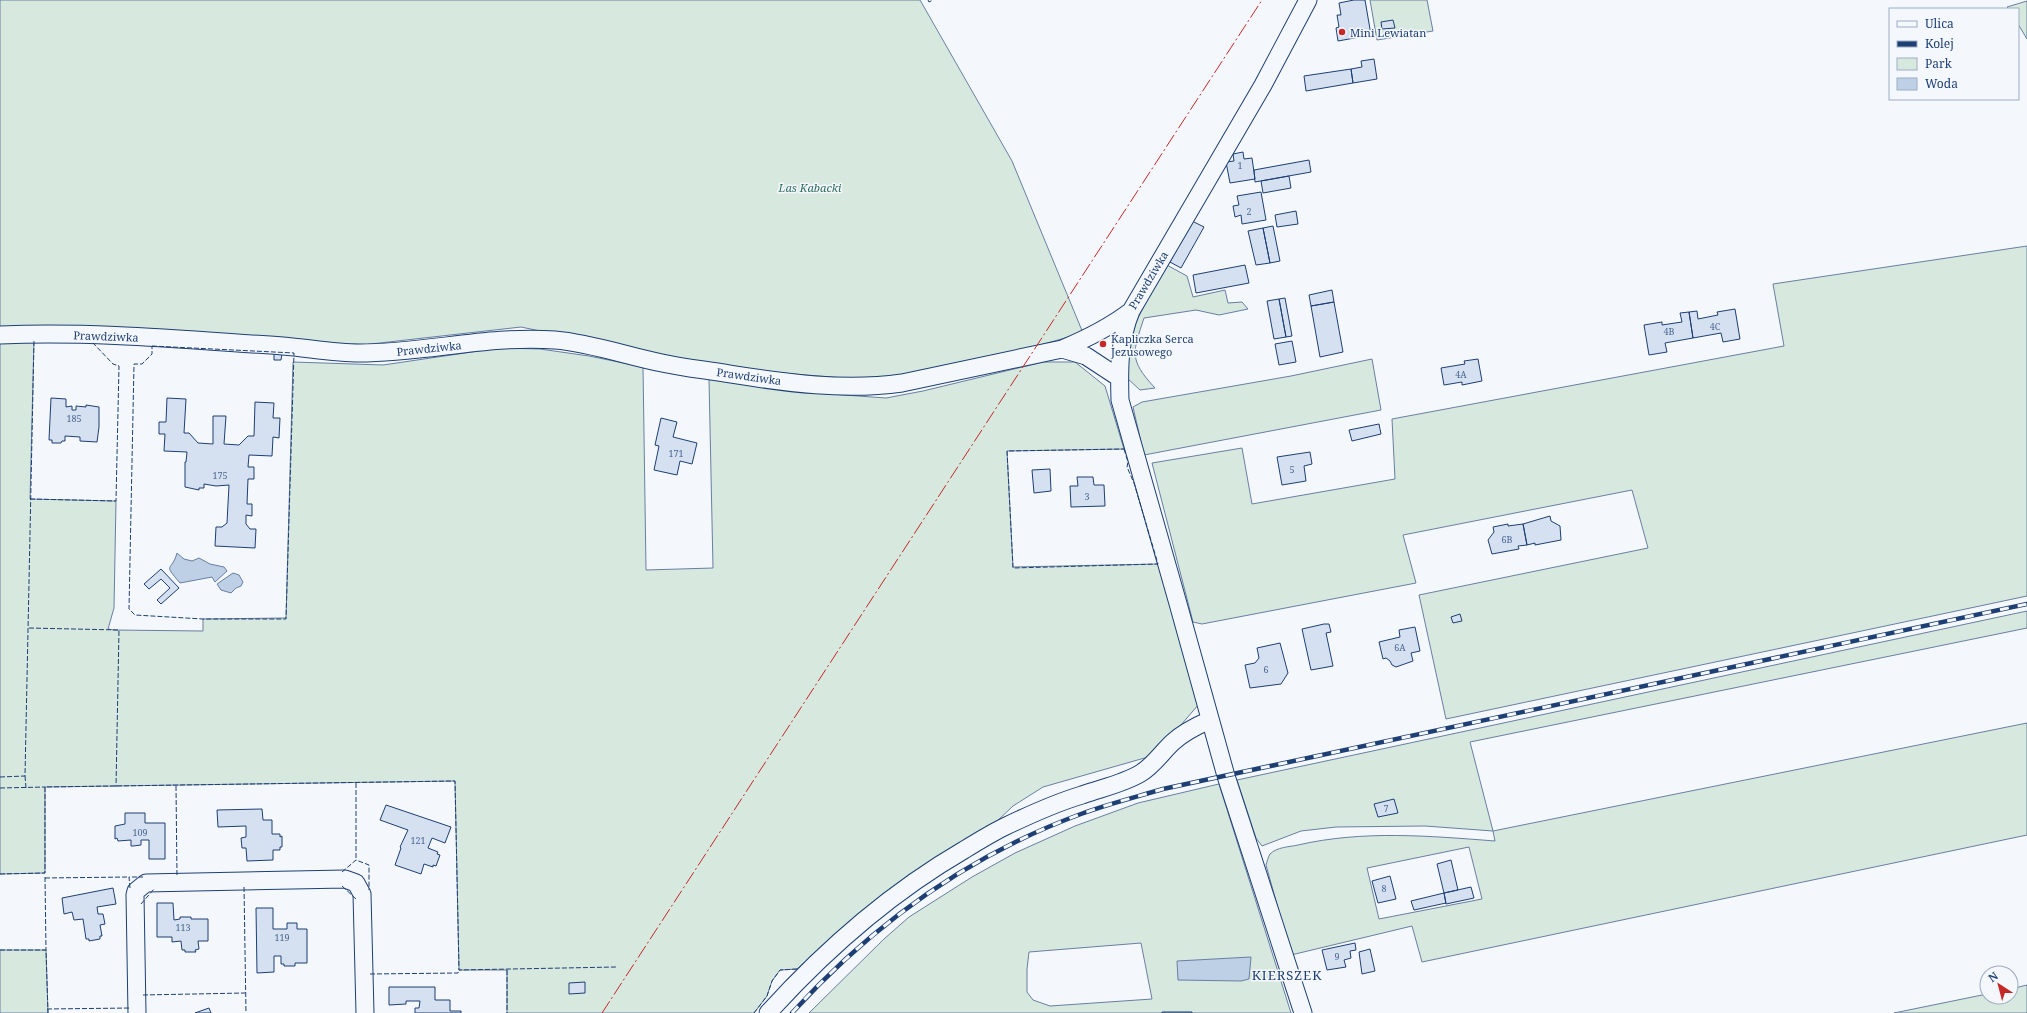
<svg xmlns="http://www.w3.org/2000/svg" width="2027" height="1013" font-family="'Noto Serif',serif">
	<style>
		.green { fill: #d7e8df; stroke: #687fa3; fill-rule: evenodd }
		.water { fill: #bed0e5; stroke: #687fa3 }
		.building { fill: #d5e0f0; stroke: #1d3f73 }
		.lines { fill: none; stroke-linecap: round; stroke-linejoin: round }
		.minor-casing { stroke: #1d3f73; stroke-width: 19 }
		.minor { stroke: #f4f7fb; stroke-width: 17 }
		.rail-casing { stroke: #1d3f73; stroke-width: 4.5 }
		.rail { stroke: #f4f7fb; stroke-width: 3; stroke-dasharray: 9; stroke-linecap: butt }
		.fence { stroke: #1d3f73; stroke-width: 1; stroke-dasharray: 5 2; stroke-linecap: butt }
		.power { stroke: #c62828; stroke-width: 1; stroke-dasharray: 14 3 2 3; stroke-linecap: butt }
		.poi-dot { fill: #c62828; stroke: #f4f7fb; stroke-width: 1.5 }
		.labels { text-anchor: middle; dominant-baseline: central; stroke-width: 3; stroke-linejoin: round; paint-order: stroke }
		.number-label { font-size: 9px; fill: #4b6792 }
		.poi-label { font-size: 11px; fill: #1d3f73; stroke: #f4f7fb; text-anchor: start }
		.park-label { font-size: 11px; font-style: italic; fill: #2c6c60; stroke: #f4f7fb }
		.street-label { font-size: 11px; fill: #1d3f73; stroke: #f4f7fb }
		.quarter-label { font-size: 13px; letter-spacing: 1px; fill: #1d3f73; stroke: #f4f7fb }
	</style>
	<rect width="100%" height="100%" fill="#f4f7fb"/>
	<path class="green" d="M0,0H920L1012,161L1083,333L940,373L857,379L717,368L521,327L362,345L0,331Z
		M1370,0H1427L1433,31L1377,40Z
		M2027,1V39L2018,24V9H2009L2007,7Z
		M2027,246V596L1446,719L1419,595L1648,548L1632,490L1403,535L1416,583L1202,624L1193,622L1152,463L1242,448L1252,504L1395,479L1392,419L1784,346L1773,284Z
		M1165,264L1187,276L1193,297L1225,290L1228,303L1242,302L1248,309L1219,315L1196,310L1144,318C1133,352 1128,359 1155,388L1140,390L1127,378L1128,344L1136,322Z
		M34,339L30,499L116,501L114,608L108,629L114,630L203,631V619L286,618L293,362L383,365L499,348L540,349L589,356L643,367L646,570L713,568L709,379L802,392L886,398L923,391L1043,362H1075L1105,386L1124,449L1007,451L1013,567L1158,564L1199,704L1155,755L1043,787L1013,806L995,823L891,888L797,969L780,970L772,981L767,996L754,1013H507V970H459L455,781L45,787V873L0,874V341Z
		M1372,359L1381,410L1144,455L1133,407L1142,402L1291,376Z
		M2027,611V628L1470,742L1493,831L2027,723V835L1422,962L1412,926L1291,955L1266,865C1267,862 1268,857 1270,854C1277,847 1289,847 1298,845C1363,830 1430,836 1495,841L1493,831L1425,826L1336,827L1301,831L1262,846L1256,838L1237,780ZM1469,847L1482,899L1379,919L1367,868Z
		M1219,784L1291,1013H809L884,939L909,917L972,877L1015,853L1075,826L1138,803ZM1141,943L1152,999L1050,1006L1033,1000L1027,992V969L1029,952Z
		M0,950H46L48,1013H0Z
		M2027,985V1013H1894L1987,994V997H2011V989Z"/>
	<path class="water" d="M177,553L184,559L192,561L199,558L210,564L224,567L227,571L215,582L212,577L180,583C162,562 172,572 177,553Z
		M233,573L239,575L243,582L241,586L236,588L231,593L221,590L217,584Z
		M1251,957L1249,979L1241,981L1178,980L1177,961Z"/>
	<path class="building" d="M1354,0H1365L1371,35L1338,41L1336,28L1339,27L1337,15H1341L1339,3Z
		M1393,20L1395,28L1382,29L1381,22Z
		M1374,59L1377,79L1353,83L1351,69L1362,67L1361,61Z
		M1351,69L1353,83L1306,91L1304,76Z
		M1243,152L1244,159L1252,158L1255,179L1230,183L1226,162L1234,161L1233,154Z
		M1309,160L1311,172L1255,182L1254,170Z
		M1289,176L1291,188L1263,193L1261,181Z
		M1261,192L1266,220L1242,224L1241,215L1235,217L1233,206L1239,205L1237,196Z
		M1296,211L1298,224L1277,227L1275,215Z
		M1192,221L1204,227L1181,268L1170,262Z
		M1273,226L1280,261L1270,263L1263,228Z
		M1263,228L1270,263L1256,265L1248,231Z
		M1245,265L1249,283L1196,293L1193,275Z
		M1332,290L1334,302L1311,306L1309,295Z
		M1285,298L1292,336L1286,337L1279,299Z
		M1279,299L1286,337L1274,339L1267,301Z
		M1334,302L1343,352L1320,357L1311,306Z
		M1735,309L1740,339L1723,342L1721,333L1693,338L1689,312L1697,311L1698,319L1718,315L1717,312Z
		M1689,312L1693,338L1665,343L1667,352L1649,355L1644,325L1662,322V325L1682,322L1680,313Z
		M1292,341L1296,362L1279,365L1275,344Z
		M274,353H282L281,360H274Z
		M1478,359L1482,381L1462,385V382L1444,385L1441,368L1465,364L1464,361Z
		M51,398L66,399V407L72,406V410H76V406L86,407V405L99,407V427L97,442L80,441V437L65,436V441H62L61,443H52V440H49Z
		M167,398L186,399L184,433H189L198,443L213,444V416H226L224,444L239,445L248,436H254L255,402L274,403L273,418H280L279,438L273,437L272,456L249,455L248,467H254V479H248L247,504H252V516L246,515V524L250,529H256L255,548L215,546L216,527H222L227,523L229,485L216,486L204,484V488H199V490L185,487V462H186L187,452L164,451L165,434H159V422H166Z
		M661,418L677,422L673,437L697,443L692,464L680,461L677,475L654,470L659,446L655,445Z
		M1379,424L1381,434L1352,441L1349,430Z
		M1310,452L1312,464L1304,466L1306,481L1282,485L1277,457Z
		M1050,469L1051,491L1034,493L1032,470Z
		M1077,477H1093L1094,485H1104L1105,506L1071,507L1070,486H1078Z
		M1550,516L1551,521L1560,526L1561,540L1535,545V543L1527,545L1523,524Z
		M1508,524V526L1523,524L1527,545L1518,546L1519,549L1492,554L1488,540L1494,532L1493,527Z
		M161,569L179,588L161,604L157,600L170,588L161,579L149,589L144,584Z
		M1460,614L1462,621L1453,623L1451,617Z
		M1324,624H1329L1331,632L1326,633L1333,666L1311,670L1302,629Z
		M1415,627L1420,651L1411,653L1413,661L1396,667L1392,665L1390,661L1386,658L1383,659L1379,642L1400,637L1399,630Z
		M1280,643L1288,673L1281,684L1250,688L1245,665L1255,663L1259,658L1257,648Z
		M1394,799L1398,813L1378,817L1374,804Z
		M386,805L451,827L445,843L432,838L428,848L438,852L437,854L440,855L436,866L433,865V867L424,864L421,874L395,865L401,848L400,847L408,830L380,820Z
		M262,809L263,820H272V834H280V837L282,836V847H280V850H273V860L247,861L246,848H242L241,838L246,837V826L218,827L217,810Z
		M125,813H145V823H165V859H149V840H141V845L133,846H131V840L118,841L117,838L115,839V826L125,824Z
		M1451,860L1458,890L1444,893L1437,864Z
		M1390,876L1396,899L1378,903L1372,881Z
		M1471,887L1474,898L1446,904L1444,893Z
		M113,888L116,904L97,907L98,914H103L105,924L100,925L102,936H100V939L89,941V939H86L83,919L74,920L72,912L64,914L62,898Z
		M1444,893L1446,903L1414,910L1411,901Z
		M157,903H173L174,920L180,919V917H191V919H208V941H198L199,949L195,950L196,952H185V950H182L181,941L172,942V937H157Z
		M256,908H273V929H287V923H297V929H307V963H295V966H284V964H281V956H274V972L257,973Z
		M1355,943L1356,950L1350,951L1351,958L1344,960L1346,967L1327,970L1322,950Z
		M1370,949L1375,971L1362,974L1359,952Z
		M585,982V993L569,994V983Z
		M389,987H435V1000H450V1011H461V1013H415V1008H419L420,1001H406V1004L389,1005Z
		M209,1008L211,1013H195Z
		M1162,1012H1192V1013H1162Z"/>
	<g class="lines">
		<defs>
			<path id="minor" d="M1131,311C1119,340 1119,369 1120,400L1177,600L1226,776L1303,1013
				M0,335C94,331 189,340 283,346C308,348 334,353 360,353C425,353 490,335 555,340C591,343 627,356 662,363C684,368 707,370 730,374C787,383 844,391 902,383L1062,349C1086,339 1110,327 1131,311L1263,85L1308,0
				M1062,349L1086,356L1118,377
				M137,1013L135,895L136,891L146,883L345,879L356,883L362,894L365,1013
				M768,1013C826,949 890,893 964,850C977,842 990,834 1004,827C1029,815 1055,803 1082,795C1101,788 1123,784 1141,773C1154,765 1162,752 1173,742C1184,732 1196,726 1210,720"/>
		</defs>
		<use href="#minor" class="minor-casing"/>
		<use href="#minor" class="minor"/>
		<defs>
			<path id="rail" d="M792,1013C872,925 969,855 1081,814C1108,804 1136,797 1163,789L2027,604"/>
		</defs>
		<use href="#rail" class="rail-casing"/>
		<use href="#rail" class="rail"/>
		<path class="fence" d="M928,0L929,2L933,0
			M152,346L294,353L286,619H203L135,615L129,609L134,364H142L152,354Z
			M1124,449L1128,462L1127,467L1134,483L1158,564L1013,568L1007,451Z
			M30,499L116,501L119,366L113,364L93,343
			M29,628L119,630L116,787
			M25,776L26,788
			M0,777L25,776L34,340
			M356,783V860
			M176,786L177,877
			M0,788L45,787
			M342,872L356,860L369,865V890
			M0,874L45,873V787L455,781L459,970L616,967
			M45,877L46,950
			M45,878L129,877
			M342,886L356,899
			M244,887L246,1013
			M130,888L129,877H143
			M141,904L154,889
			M0,950H46L48,1013
			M507,970V1013
			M370,974L458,973L459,970
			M143,995L245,993
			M47,1009L131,1008
			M754,1013L767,996L772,981L780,970L797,969"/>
		<path class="power" d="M602,1013L1262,0"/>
	</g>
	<g class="poi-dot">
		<circle cx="1342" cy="32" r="4"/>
		<circle cx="1103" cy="344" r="4"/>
	</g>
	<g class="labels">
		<g class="number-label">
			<text x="1240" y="165">1</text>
			<text x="1249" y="211">2</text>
			<text x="1715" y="326">4C</text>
			<text x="1669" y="331">4B</text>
			<text x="1461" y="374">4A</text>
			<text x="74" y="418">185</text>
			<text x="676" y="453">171</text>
			<text x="1292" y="469">5</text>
			<text x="220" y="475">175</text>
			<text x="1087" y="496">3</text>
			<text x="1507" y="539">6B</text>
			<text x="1400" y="647">6A</text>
			<text x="1266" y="669">6</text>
			<text x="1386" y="808">7</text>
			<text x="140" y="832">109</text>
			<text x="418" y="840">121</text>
			<text x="1384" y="888">8</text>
			<text x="183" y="927">113</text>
			<text x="282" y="937">119</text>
			<text x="1337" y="956">9</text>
		</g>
		<g class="poi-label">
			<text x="1350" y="32">Mini Lewiatan</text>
			<text x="1111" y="338">Kapliczka Serca<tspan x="1111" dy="13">Jezusowego</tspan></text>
		</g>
		<g class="park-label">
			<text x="810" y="187">Las Kabacki</text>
		</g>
		<g class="street-label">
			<text transform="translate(1148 280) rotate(-59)">Prawdziwka</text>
			<text transform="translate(106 336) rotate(2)">Prawdziwka</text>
			<text transform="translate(429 348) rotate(-6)">Prawdziwka</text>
			<text transform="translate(749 376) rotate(8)">Prawdziwka</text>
		</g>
		<g class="quarter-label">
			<text x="1287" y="975">KIERSZEK</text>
		</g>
	</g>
	<rect x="1889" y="8" width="130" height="92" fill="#f4f7fb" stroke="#9eadc5"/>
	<rect x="1897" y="21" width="20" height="6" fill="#f4f7fb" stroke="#9eadc5"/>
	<text x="1925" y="28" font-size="12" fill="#1d3f73">Ulica</text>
	<rect x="1897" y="41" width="20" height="6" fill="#1d3f73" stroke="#9eadc5"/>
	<text x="1925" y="48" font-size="12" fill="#1d3f73">Kolej</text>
	<rect x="1897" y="58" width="20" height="12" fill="#d7e8df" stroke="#9eadc5"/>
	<text x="1925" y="68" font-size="12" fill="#1d3f73">Park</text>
	<rect x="1897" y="78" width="20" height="12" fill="#bed0e5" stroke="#9eadc5"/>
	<text x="1925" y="88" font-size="12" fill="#1d3f73">Woda</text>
	<g transform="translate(1999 985) rotate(324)"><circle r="19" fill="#f4f7fb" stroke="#9eadc5"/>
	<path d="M0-3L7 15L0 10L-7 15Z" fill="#c62828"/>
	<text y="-6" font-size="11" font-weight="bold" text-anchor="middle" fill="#1d3f73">N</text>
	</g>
</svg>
